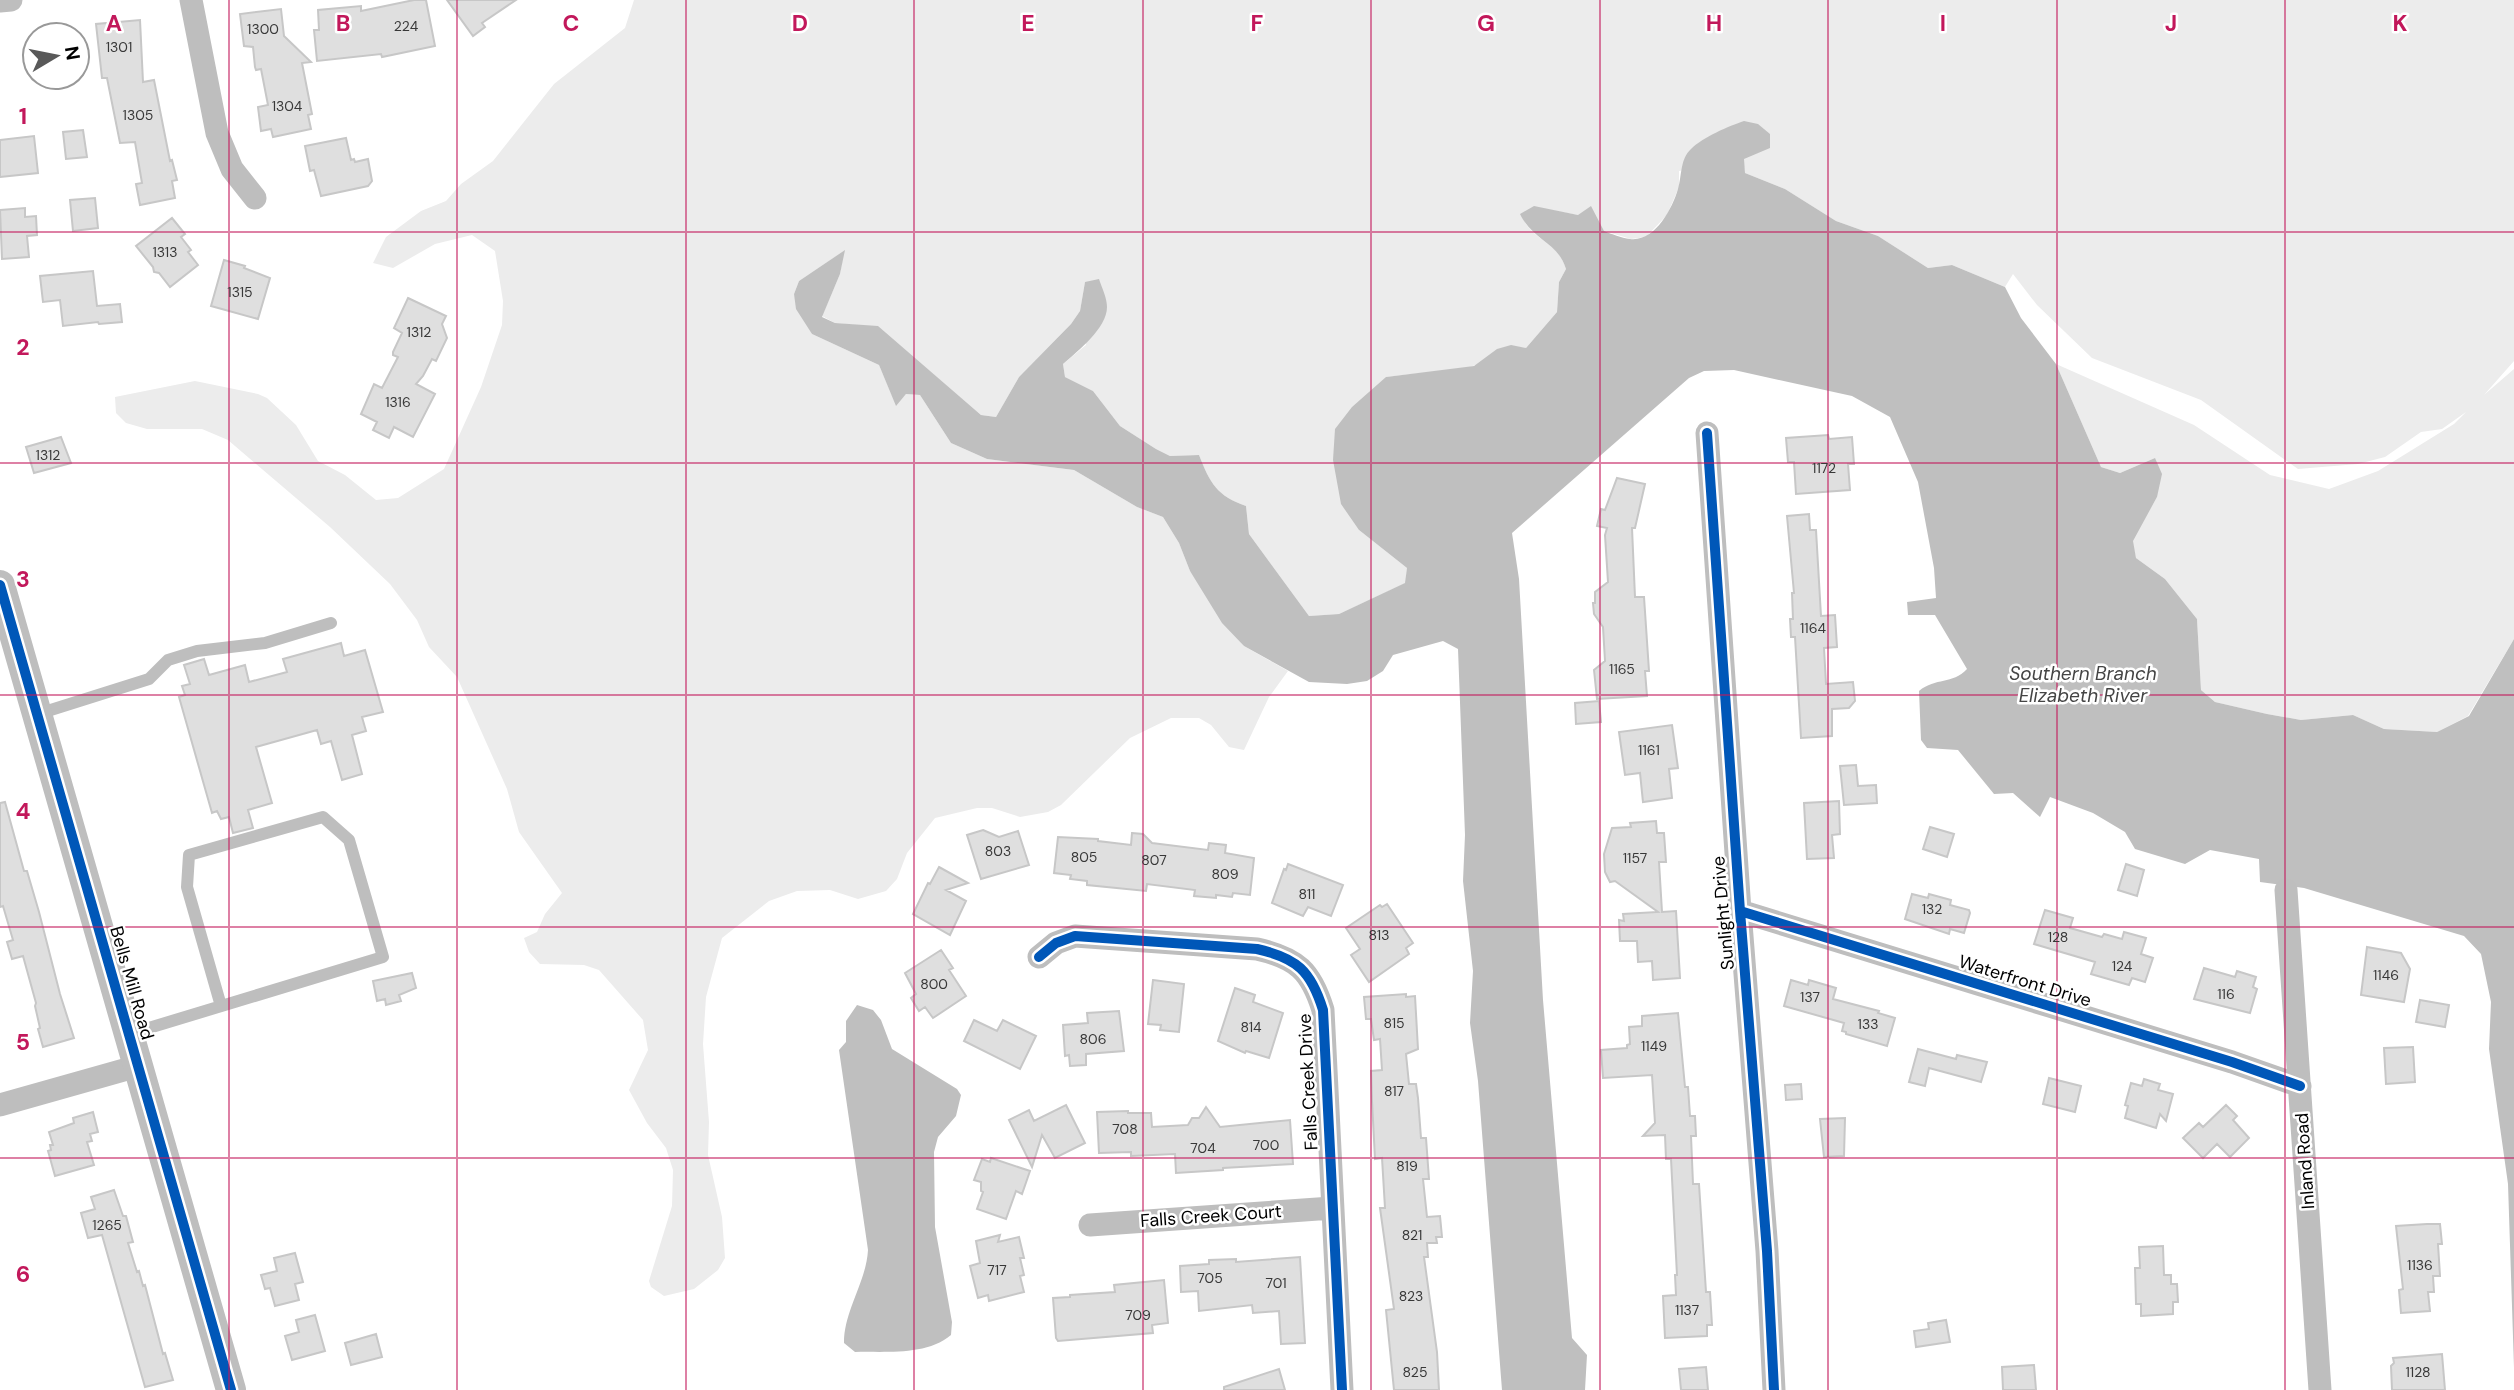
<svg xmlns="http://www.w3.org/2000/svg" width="2514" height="1390" font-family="'DM Sans',sans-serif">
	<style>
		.green { fill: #ececec }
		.water { fill: #bfbfbf }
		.building { fill: #dfdfdf; stroke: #c7c7c7; stroke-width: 2 }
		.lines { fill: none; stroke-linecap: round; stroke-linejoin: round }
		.service { stroke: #bebebe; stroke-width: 12 }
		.minor { stroke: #bebebe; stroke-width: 23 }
		.tertiary { stroke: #bebebe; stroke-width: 30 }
		.cycleway-casing { stroke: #fff; stroke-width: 15 }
		.cycleway { stroke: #0057b8; stroke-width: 10 }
		.grid { fill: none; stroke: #c2185b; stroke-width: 2; stroke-opacity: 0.55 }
		.labels { text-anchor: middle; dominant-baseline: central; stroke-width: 5; stroke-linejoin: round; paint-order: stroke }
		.number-label { font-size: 14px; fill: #383838 }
		.street-label { font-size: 18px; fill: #000; stroke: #fff }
		.water-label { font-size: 19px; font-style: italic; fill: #444; stroke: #fff }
		.grid-label { font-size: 23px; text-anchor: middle; font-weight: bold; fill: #c2185b; stroke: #fff; stroke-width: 5; stroke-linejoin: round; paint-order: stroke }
	</style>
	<rect width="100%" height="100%" fill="#fff"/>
	<path class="green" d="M634,0H2514V361L2484,395L2514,369V639L2468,716L2437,732L2384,729L2353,715L2301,720L2267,714L2215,702L2201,690L2197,619L2165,579L2136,558L2132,541L2157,497L2155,458L2120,473L2101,467L2056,364L2194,425L2270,475L2329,489L2378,471L2454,424L2466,412L2442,429L2421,432L2385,457L2358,464L2298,469L2201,400L2092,358L2037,305L2013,274L2005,287L1952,265L1928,268L1878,236L1836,221L1785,189L1745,173L1743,160L1679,171V187L1667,215L1646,237L1631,239L1604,231L1578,215L1534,207L1521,214C1531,241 1558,241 1566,269L1559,282L1557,312L1526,348C1489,342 1495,361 1470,367C1443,372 1414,373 1386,377L1359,530L1407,568L1406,583L1339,614L1309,616L1249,534L1246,506C1217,496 1210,483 1199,455L1170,456L1156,449L1120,426L1093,391L1065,377L1063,364L1086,345L1085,282L1080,311L1071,324L1019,377L996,417L981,415L878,327L835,323L822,316L840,274L844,251L799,281L794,294L812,334L879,365L896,405L906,394L920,395L951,443L987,459L1074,470L1137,507L1163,517L1179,543L1190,571L1244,646L1288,671L1269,697L1244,750L1229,747L1211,725L1199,718H1171L1130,738L1061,805L1048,812L1020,817L992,808H977L935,818L907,853L897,879L886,891L858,899L830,890L797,891L769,901L722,938L706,997L703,1044L709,1122L708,1155L722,1217L725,1258L718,1270L694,1289L664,1296L651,1287L649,1281L672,1206L673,1170L666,1148L647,1123L629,1090L648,1050L643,1020L599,970L584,965L540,964L529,952L524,938L537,932L545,914L562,893L519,832L507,789L457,677L429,647L417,620L390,584L330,527L228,440L202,429H147L126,423L116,413L115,397L195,381L258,394L267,398L296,425L318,461L345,475L376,500L398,498L444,469L481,387L502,325L503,301L495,251L472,235L435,244L393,268L373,263L386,237L421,211L446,201L461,184L493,161L554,84L625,28Z"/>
	<path class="water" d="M1744,121L1758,124L1770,134V148L1744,159L1745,173L1785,189L1836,221L1878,236L1928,268L1952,265L2005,287L2021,318L2056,364L2101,467L2120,473L2155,458L2162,474L2157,497L2133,541L2136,558L2165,579L2197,619L2201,690L2215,702L2267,714L2301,720L2353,715L2384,729L2437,732L2469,716L2514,639V1367L2508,1184L2489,1049L2491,1002L2481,954L2464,936L2304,888L2260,882L2259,859L2210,850L2185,864L2135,849L2125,832L2093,813L2050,797L2040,817L2013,793L1994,794L1958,750L1927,748L1921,740L1919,691C1936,677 1952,685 1967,669L1935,615H1908L1907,602L1936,598L1934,568L1918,482L1890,417L1852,396L1734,370L1704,371L1689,378L1512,533L1519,579L1543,1000L1572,1338L1587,1355L1585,1390H1502L1478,1081L1470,1023L1473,971L1463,881L1465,835L1458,649L1443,641L1393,655L1383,671L1367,681L1347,684L1309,682L1244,646L1222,623L1190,571L1179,543L1163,517L1137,507L1074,470L987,459L951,443L920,395L906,394L896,406L879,365L812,334L796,309L794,294L799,281L845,250L840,274L822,317L835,323L878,326L981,415L996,417L1019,377L1071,324L1080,311L1085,282L1099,279C1102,288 1107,298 1107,307C1107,328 1078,351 1063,364L1065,377L1093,391L1120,426L1156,449L1170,456L1199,455C1210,483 1217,496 1246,506L1249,534L1309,616L1339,614L1405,583L1407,568L1359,530L1341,504L1333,460L1335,429L1352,407L1386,377L1474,366L1497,349L1511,345L1526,348L1557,312L1559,282L1566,269C1558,242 1533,241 1520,214L1534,206L1578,215L1591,206L1604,231C1612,234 1621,238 1630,239C1655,242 1672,209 1678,189C1682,175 1680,159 1691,149C1703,137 1729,126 1744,121Z
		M857,1005L873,1010L881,1020L892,1049L957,1089L961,1095L956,1116L938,1137L934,1152L935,1227L952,1322L951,1335C926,1356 886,1351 855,1352L844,1343C844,1310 866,1283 868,1250L839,1050L846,1042V1021Z"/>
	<path class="building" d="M414,0H426L435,46L382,57L381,54L317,61L314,30H319L318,10L361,6V11Z
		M447,0H516L482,23L485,27L473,36Z
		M281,9L284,36L311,62L302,63L312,114L308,115L311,129L273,137L271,129L261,131L258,107L268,105L261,69L256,70L255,67L253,47L244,46L240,14Z
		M140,20L143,82L154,80L170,161L172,160L177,180L172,181L175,198L140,205L136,184L142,183L135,142L120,143L107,78H102L96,24Z
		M83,130L87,157L66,159L63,132Z
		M34,136L38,173L0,177V140Z
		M346,138L351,160L354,159L355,162L368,159L372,181L368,186L321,196L314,170L310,171L305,146Z
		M95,198L98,228L73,231L70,200Z
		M25,208V217L36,216L37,235L27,236L29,257L2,259L0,210Z
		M172,218L185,234L181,237L191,250L188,252L198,265L170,287L159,273L154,272L153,267L136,246Z
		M224,260L245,266L244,268L270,278L258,319L211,306Z
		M93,271L97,306L120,304L122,322L99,324L98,322L63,326L60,300L43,302L40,276Z
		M408,298L446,316L442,324L447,338L436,361L432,359L423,376L416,384L435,394L413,437L394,427L389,438L373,430L377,422L361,414L374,384L382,388L398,357L393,355V352L402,333L394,328Z
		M1828,435L1829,439L1852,437L1854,464H1848L1850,490L1796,494L1794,462H1788L1786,438Z
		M61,437L71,463L34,473L26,447Z
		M1617,478L1645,484L1635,528H1632L1635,597H1644L1649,671H1645L1647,696L1597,699L1594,670L1605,661L1603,627L1594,614L1593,603H1595V592L1608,582L1605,535L1607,528L1597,526L1601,509L1605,510Z
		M1809,514L1810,530H1816L1821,616L1835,615L1837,647L1824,648L1826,684L1853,682L1855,701L1849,708L1832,709V736L1801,738L1795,637H1791L1790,619H1793L1792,593H1794L1787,516Z
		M341,643L344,656L365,650L383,712L362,717L366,731L352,735L362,774L342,780L331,741L321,744L317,730L256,747L272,803L248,810L253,828L233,833L229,817L221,819L217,811L212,813L179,697L185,695L182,686L190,684L184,665L204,659L209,675L245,665L249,682L287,672L283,659Z
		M1599,701L1601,722L1576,724L1575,703Z
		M1672,725L1678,768L1669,769L1672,798L1643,802L1640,773L1625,775L1619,732Z
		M1856,765L1858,786L1876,785L1877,803L1844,805L1840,766Z
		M1839,801L1840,834L1832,835L1834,858L1807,859L1804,803Z
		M5,802L24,871H27L39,912L60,994L74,1038L43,1047L38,1029L40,1028L35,1006L36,1003L23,956L12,959L7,942L13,940L3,906L0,907V803Z
		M1656,821L1657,833H1664L1666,862H1659L1662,912L1676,911L1680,978L1653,980L1652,961L1638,962L1637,941H1620L1619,920L1624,921L1623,914L1658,912L1615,881L1610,882L1605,872L1604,854L1612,828L1631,827L1630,823Z
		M1930,827L1954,834L1947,857L1923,849Z
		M983,830L999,837L1018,831L1029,865L981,879L967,835Z
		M1132,833L1143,834L1152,843L1208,850L1209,843L1226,845L1225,853L1254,858L1250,895L1233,893L1232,897L1216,895V898L1194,896L1195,890L1147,884L1146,891L1087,885V881L1070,879L1071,875L1054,873L1058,837L1098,839V841L1131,845Z
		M1288,864L1343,885L1331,916L1308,907L1303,916L1272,903L1284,869L1286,870Z
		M2126,864L2144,870L2137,896L2118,890Z
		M939,867L968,883L946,890L966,901L950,935L913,914L928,883L930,884Z
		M1912,894L1928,898L1929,894L1951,900L1950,905L1969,910L1970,913L1964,933L1950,929L1949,934L1905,919Z
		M1387,904L1413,943L1406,948L1409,954L1369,982L1351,955L1360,949L1346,928L1380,905L1382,907Z
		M2045,910L2073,918L2070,928L2102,937L2104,934L2122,939L2124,932L2146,938L2141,954L2153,958L2145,982L2132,978L2129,985L2091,974L2095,962L2034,944Z
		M2367,947L2401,953L2410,969L2404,1002L2361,995Z
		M941,950L953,968L949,970L966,996L933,1018L925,1007L919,1011L911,998L916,994L905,973Z
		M2204,968L2235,977L2237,971L2256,977L2253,987L2257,989L2250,1013L2194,999Z
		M412,973L416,988L399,995L401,1001L386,1005L385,999L377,1001L373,981Z
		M1153,980L1184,984L1179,1032L1160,1030L1161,1025L1148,1024Z
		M1791,980L1808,985L1809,980L1836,988L1833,999L1879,1011L1878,1013L1895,1018L1887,1046L1846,1034V1032L1842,1031L1844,1023L1784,1006Z
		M1235,988L1255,995L1253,1002L1283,1013L1269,1058L1246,1051L1245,1053L1218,1041Z
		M1406,994V997L1415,996L1418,1049L1406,1054L1409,1084H1416L1418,1098L1421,1138H1426L1429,1179H1423L1427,1217L1440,1216L1442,1237H1436L1437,1243H1427L1428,1257H1424L1437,1352L1439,1390H1394L1386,1310L1394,1309L1380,1208H1385L1382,1158L1375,1159L1372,1101L1371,1071L1382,1070L1380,1039L1374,1040L1371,1019H1366L1364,997Z
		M2420,1000L2449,1005L2445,1027L2416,1022Z
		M1119,1011L1124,1051L1086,1054V1065L1070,1066L1069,1055L1065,1056L1063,1025L1088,1023L1087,1013Z
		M1678,1013L1685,1087H1688L1690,1116H1695L1696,1136H1691L1693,1184H1699L1706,1292H1710L1712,1325H1707V1336L1665,1338L1663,1296L1676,1295L1675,1275H1677L1671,1159H1666L1665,1135L1643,1136L1655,1123L1652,1075L1603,1078L1601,1050L1627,1048V1045L1630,1044L1629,1027L1642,1026V1016Z
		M974,1020L997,1031L1003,1020L1036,1036L1020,1069L964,1041Z
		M2413,1047L2415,1082L2386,1084L2384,1048Z
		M1918,1049L1956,1059L1957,1055L1987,1062L1981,1082L1929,1068L1925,1086L1909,1082Z
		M2049,1078L2081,1086L2075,1112L2043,1104Z
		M2144,1079L2160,1084L2158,1090L2173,1094L2166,1121L2160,1114L2156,1128L2125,1118L2128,1106L2125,1105L2131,1083L2142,1086Z
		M1801,1084L1802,1099L1786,1100L1785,1085Z
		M1066,1105L1085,1143L1055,1158L1042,1135L1032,1167L1009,1120L1029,1110L1034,1121Z
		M2226,1105L2237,1116L2233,1120L2249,1138L2230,1157L2217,1144L2203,1158L2183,1138L2199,1123L2203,1127Z
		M1206,1107L1220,1127L1290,1120L1293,1164L1223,1168V1170L1176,1173L1175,1154L1131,1156V1152L1099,1153L1097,1112L1128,1111V1113H1151L1152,1127L1188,1125L1192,1118H1199Z
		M93,1112L98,1132L90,1134L92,1141L87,1142L94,1165L55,1176L48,1151L51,1150L50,1145H53L49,1132L74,1123L73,1118Z
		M1845,1118L1844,1156L1824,1157L1820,1119Z
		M991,1158L1030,1171L1022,1194L1016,1191L1006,1219L977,1209L983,1192L981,1191V1182L974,1180L982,1159L990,1162Z
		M114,1190L123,1216H126L133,1242L128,1243L137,1272L139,1271L143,1286L145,1285L163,1354L165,1353L173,1380L145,1387L102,1235L88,1238L81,1213L95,1209L91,1197Z
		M2427,1224H2440L2442,1244H2438L2440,1276H2433L2434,1292H2428L2430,1311L2401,1313L2399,1290L2403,1289L2396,1226Z
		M1000,1235L998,1242L1019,1237L1024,1258H1020L1024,1275L1020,1276L1024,1292L989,1301L988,1295L978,1298L970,1266L980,1263L976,1241Z
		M2163,1246L2164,1275H2171V1284H2177L2178,1302H2173V1314L2141,1316V1304H2136L2135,1268H2140L2139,1247Z
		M295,1253L303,1282L295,1284L299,1300L275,1306L270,1288L265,1289L261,1275L277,1271L274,1258Z
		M1300,1257L1305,1343L1281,1344L1279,1311L1253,1313L1252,1305L1199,1311L1198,1291L1181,1292L1180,1266L1209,1264V1260L1236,1259V1262Z
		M1164,1280L1168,1323L1152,1325L1153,1333L1058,1341L1056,1338L1053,1298L1070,1297V1295L1115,1292L1114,1285Z
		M315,1315L325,1351L292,1360L285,1336L299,1332L296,1320Z
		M1946,1320L1950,1342L1916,1347L1914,1331L1929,1329L1928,1323Z
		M376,1334L382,1357L351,1365L345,1343Z
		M2442,1354L2445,1390H2392L2391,1366L2394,1363L2393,1358Z
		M2034,1365L2036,1390H2003L2002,1367Z
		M1706,1367L1708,1390H1681L1679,1369Z
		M1279,1369L1285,1390H1224V1387Z"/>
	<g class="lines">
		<path class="service" d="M38,714L149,679L168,660L197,651L265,643L331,623
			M129,1034L383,957L349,840L323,817L189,855L187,887L221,1006"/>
		<path class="minor" d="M191,0L217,133L232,169L255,198
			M0,1L11,0
			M1707,433L1740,911L1767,1251L1774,1390
			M2286,890L2320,1390
			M1740,911L2232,1062L2300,1086
			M1039,957L1056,943L1075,936L1257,949C1297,958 1311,971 1323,1010L1342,1390
			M0,1105L138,1066
			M1090,1225L1332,1208"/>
		<path class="tertiary" d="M0,585L231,1390"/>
		<defs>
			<path id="cycleway" d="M1707,433L1740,911L1767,1251L1774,1390
				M0,585L231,1390
				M1740,911L2232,1062L2300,1086
				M1039,957L1056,943L1075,936L1257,949C1297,958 1311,971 1323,1010L1342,1390"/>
		</defs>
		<use href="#cycleway" class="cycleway-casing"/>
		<use href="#cycleway" class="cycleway"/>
	</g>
	<path class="grid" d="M229,0V1390M457,0V1390M686,0V1390M914,0V1390M1143,0V1390M1371,0V1390M1600,0V1390M1828,0V1390M2057,0V1390M2285,0V1390M0,232H2514M0,463H2514M0,695H2514M0,927H2514M0,1158H2514"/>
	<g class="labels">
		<g class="number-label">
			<text x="406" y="26">224</text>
			<text x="263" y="29">1300</text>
			<text x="119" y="47">1301</text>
			<text x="287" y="106">1304</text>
			<text x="138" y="115">1305</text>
			<text x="165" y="252">1313</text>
			<text x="240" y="292">1315</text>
			<text x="419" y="332">1312</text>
			<text x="398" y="402">1316</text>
			<text x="48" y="455">1312</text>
			<text x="1824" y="468">1172</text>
			<text x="1813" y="628">1164</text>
			<text x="1622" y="669">1165</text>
			<text x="1649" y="750">1161</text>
			<text x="998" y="851">803</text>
			<text x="1084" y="857">805</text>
			<text x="1635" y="858">1157</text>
			<text x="1154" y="860">807</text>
			<text x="1225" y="874">809</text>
			<text x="1307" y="894">811</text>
			<text x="1932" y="909">132</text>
			<text x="1379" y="935">813</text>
			<text x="2058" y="937">128</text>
			<text x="2122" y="966">124</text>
			<text x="2386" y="975">1146</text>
			<text x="934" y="984">800</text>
			<text x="2226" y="994">116</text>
			<text x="1810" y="997">137</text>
			<text x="1394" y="1023">815</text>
			<text x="1868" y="1024">133</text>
			<text x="1251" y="1027">814</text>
			<text x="1093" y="1039">806</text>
			<text x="1654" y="1046">1149</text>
			<text x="1394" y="1091">817</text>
			<text x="1125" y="1129">708</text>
			<text x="1266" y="1145">700</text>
			<text x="1203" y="1148">704</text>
			<text x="1407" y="1166">819</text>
			<text x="107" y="1225">1265</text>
			<text x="1412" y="1235">821</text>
			<text x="2420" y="1265">1136</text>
			<text x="997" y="1270">717</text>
			<text x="1210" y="1278">705</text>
			<text x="1276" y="1283">701</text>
			<text x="1411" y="1296">823</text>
			<text x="1687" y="1310">1137</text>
			<text x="1138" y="1315">709</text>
			<text x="1415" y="1372">825</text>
			<text x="2418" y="1372">1128</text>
		</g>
		<g class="street-label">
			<text transform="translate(1723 913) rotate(-95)">Sunlight Drive</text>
			<text transform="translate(2025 981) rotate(17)">Waterfront Drive</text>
			<text transform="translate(132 983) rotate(74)">Bells Mill Road</text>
			<text transform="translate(1308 1082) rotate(-93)">Falls Creek Drive</text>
			<text transform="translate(2305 1161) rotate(-94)">Inland Road</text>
			<text transform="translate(1211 1216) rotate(-4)">Falls Creek Court</text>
		</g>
		<g class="water-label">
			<text x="2083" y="673">Southern Branch<tspan x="2083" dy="22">Elizabeth River</tspan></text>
		</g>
	</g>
	<g class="grid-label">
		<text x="114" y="31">A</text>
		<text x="343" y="31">B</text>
		<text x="571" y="31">C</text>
		<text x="800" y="31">D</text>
		<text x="1028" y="31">E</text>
		<text x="1257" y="31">F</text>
		<text x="1486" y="31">G</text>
		<text x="1714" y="31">H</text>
		<text x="1943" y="31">I</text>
		<text x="2171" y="31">J</text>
		<text x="2400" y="31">K</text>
		<text x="23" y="124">1</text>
		<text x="23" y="355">2</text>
		<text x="23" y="587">3</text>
		<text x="23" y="819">4</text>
		<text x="23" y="1050">5</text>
		<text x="23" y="1282">6</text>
	</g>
	<g transform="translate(56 56) rotate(80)"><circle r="33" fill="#ffffff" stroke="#999999" stroke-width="2"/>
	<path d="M0-5L12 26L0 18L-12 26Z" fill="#595959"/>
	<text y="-10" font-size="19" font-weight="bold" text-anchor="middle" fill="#000000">N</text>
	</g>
</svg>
